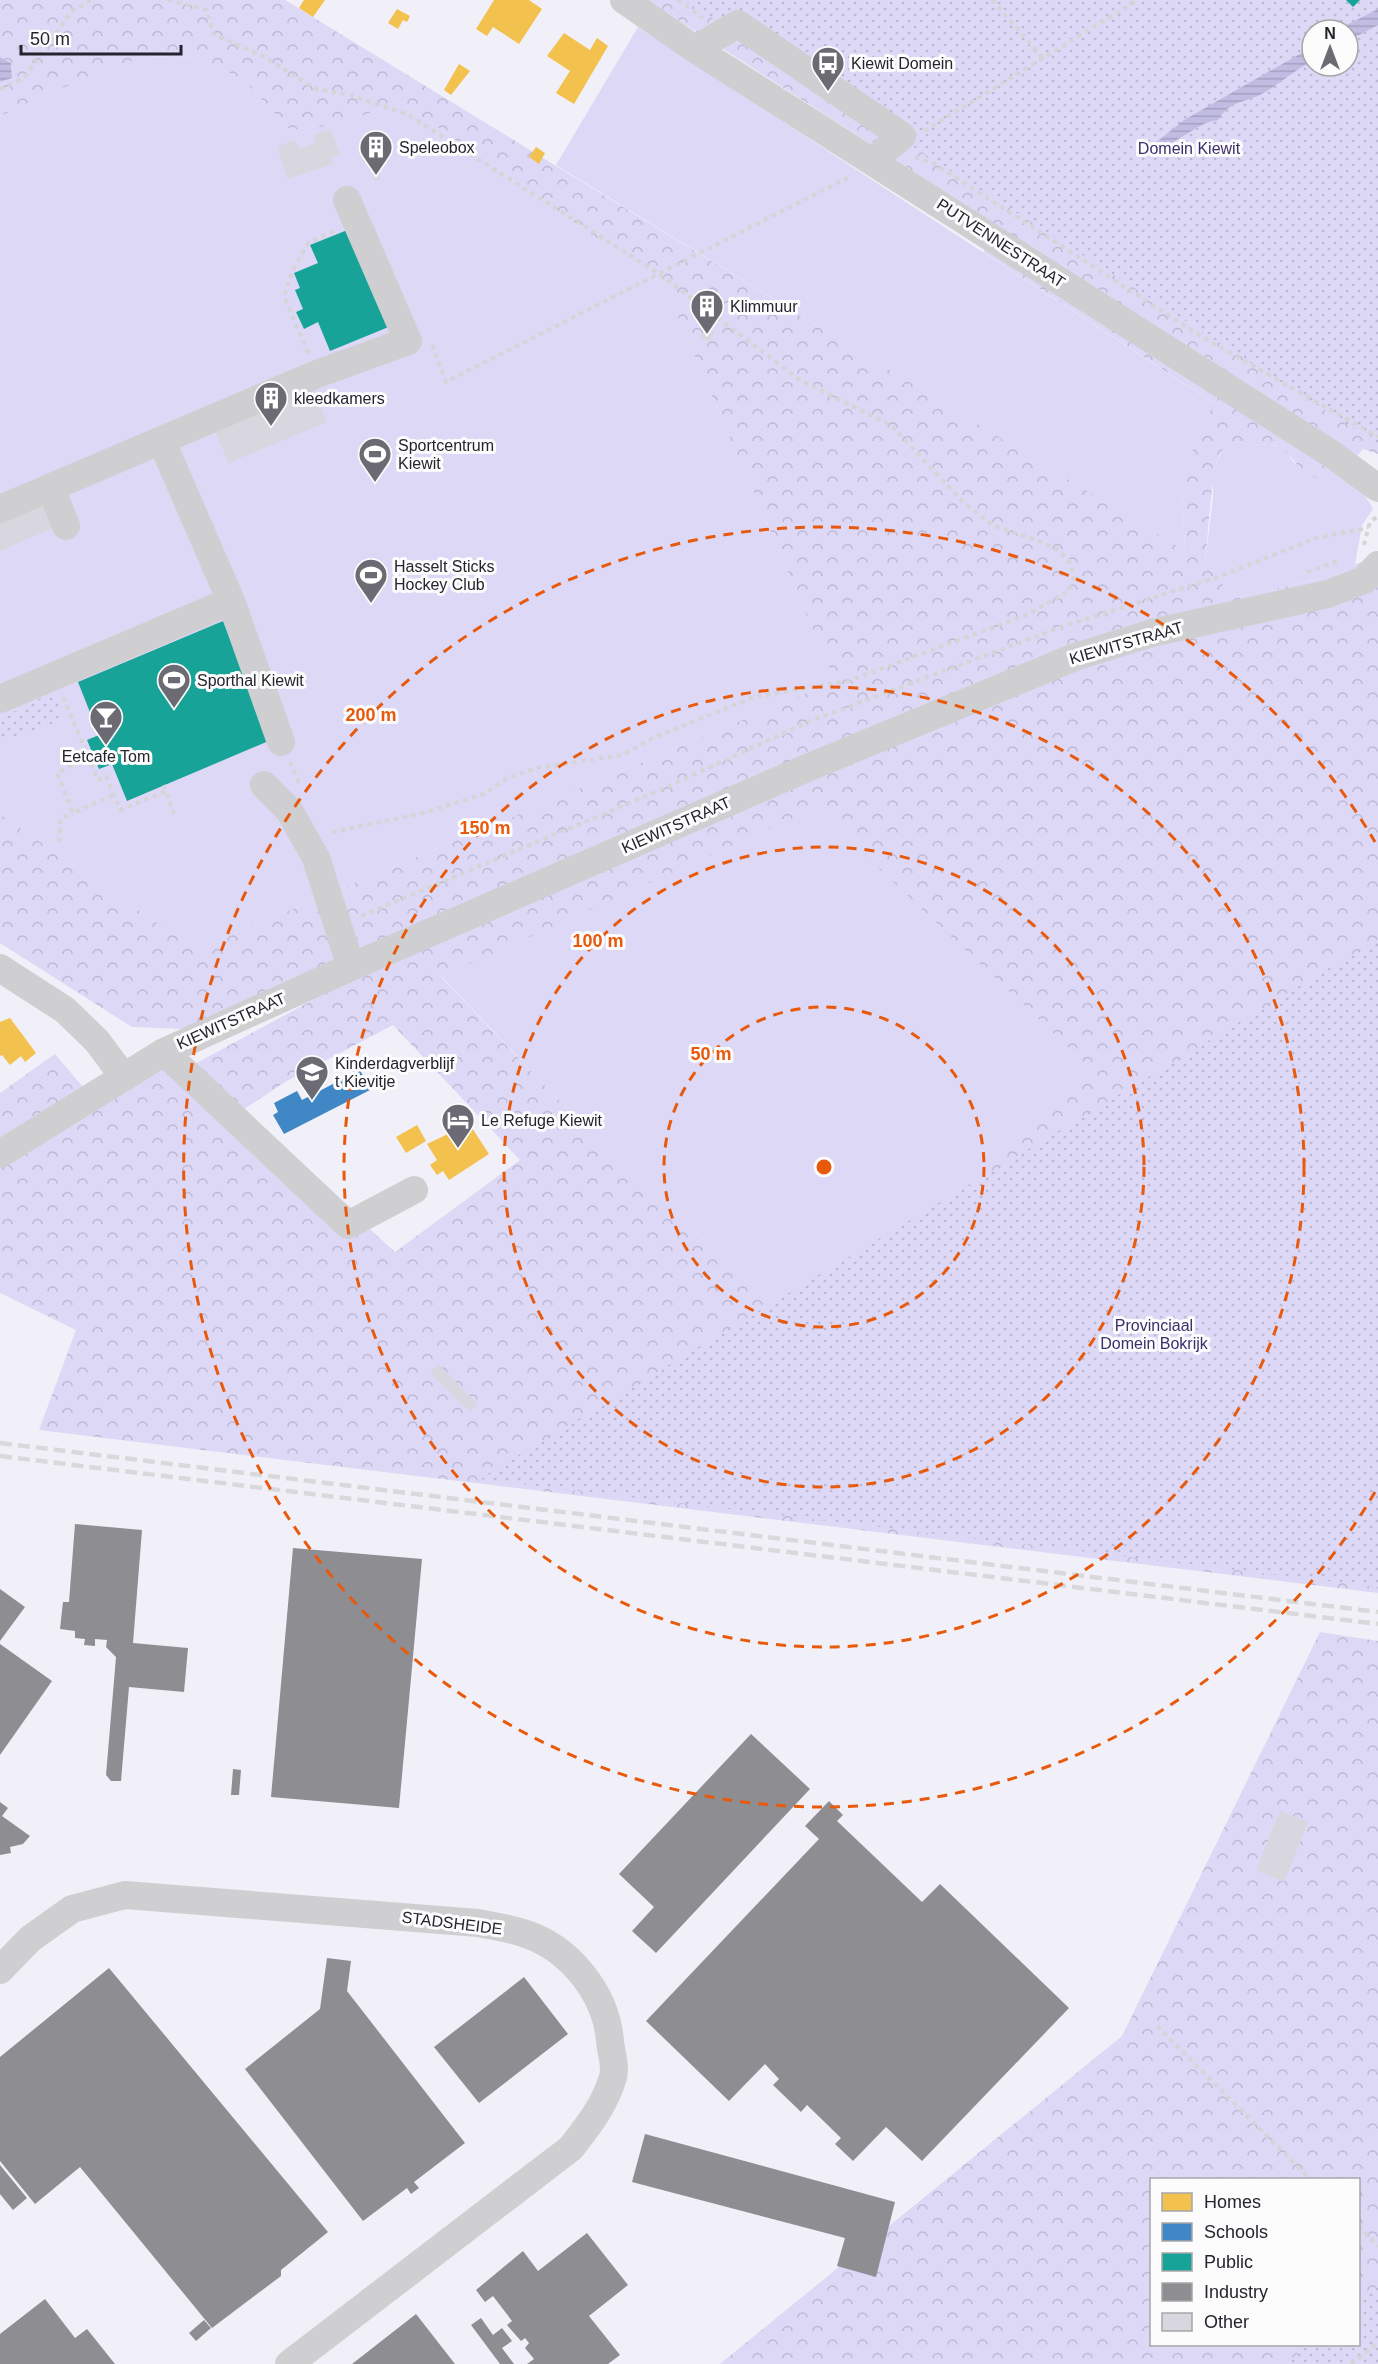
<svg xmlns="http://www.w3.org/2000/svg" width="1378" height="2364" font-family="Arial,sans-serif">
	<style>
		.grass { fill: #dcd8f6 }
		.forest { fill: url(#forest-crowns); fill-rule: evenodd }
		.park { fill: url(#park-dots); fill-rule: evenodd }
		.water { fill: url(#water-rules) }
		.homes { fill: #f2c14e }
		.schools { fill: #3f88c5 }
		.public { fill: #17a398 }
		.industry { fill: #8d8d92 }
		.building { fill: #d8d7e0 }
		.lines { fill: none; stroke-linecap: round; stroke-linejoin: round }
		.path { stroke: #d5d5d7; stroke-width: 4; stroke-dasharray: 4.5 4.5; stroke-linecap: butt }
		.minor { stroke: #cfcfd2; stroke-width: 28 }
		.rail { stroke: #d9d9db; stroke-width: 4.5; stroke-dasharray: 12 6; stroke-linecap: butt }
		.ring { fill: none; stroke: #e8590c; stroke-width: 3; stroke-dasharray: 10 8 }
		.labels { text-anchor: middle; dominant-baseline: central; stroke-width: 6; stroke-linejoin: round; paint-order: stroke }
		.poi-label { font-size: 16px; fill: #25242d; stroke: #fcfcfc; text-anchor: start }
		.park-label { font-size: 16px; fill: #3c2e6a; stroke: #fcfcfc }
		.street-label { font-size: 16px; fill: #25242d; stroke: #fcfcfc }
		.centre { fill: #e8590c; stroke: #fcfcfc; stroke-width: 3 }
		.ring-label { font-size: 18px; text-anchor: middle; font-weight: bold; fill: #e8590c; stroke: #fcfcfc; stroke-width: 6; stroke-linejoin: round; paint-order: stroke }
	</style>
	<defs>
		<pattern id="forest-crowns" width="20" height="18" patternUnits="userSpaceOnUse" patternTransform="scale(1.5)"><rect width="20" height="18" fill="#dcd8f6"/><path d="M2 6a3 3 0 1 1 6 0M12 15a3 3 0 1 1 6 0" fill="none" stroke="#bdb9d3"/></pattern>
		<pattern id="park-dots" width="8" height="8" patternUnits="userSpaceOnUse" patternTransform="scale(1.5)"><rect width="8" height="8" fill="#dcd8f6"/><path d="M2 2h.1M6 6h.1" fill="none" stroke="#bdb9d3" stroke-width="1.8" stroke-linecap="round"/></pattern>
		<pattern id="water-rules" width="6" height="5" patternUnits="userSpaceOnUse" patternTransform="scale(1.5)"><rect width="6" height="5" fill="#c1bce1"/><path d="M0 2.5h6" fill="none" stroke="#a6a1c1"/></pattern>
	</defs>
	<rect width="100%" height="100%" fill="#f1f0f8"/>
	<path class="grass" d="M638,27L1215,404L1192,452L1182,486L1185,552L556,165Z
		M145,56L199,58L244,80L290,130L337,125L401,102L664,285L835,681L196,950L0,814V116L92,75Z
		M1232,442L1282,446L1294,463C1333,472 1353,471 1373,509L1362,525L1355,564L1340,574L1221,601L1205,564L1213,497V473L1221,452Z
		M815,807L1089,1066L802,1333L577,1119L441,976Z"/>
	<path class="forest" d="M0,0H285L1185,551L1182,486L1192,452L1214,403L983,252L1003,229L647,0H1378L1312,30V66H1348L1378,25V454L1363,449L1334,483C1311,481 1295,464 1282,446L1232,442C1229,445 1224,448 1221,452C1211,466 1208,541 1205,563L1223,575L1221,601L1340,574L1355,564L1378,558V1593L39,1430L76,1330L0,1293V1093L55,1054L83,1087L112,1070L191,1066L370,969L184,1029L132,1027L0,943V814L196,950L835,681L664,285L401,102L337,125L290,130L244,80L199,58L146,56L92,75L0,116V82L12,78L11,63L0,57ZM815,808L1088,1066L802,1333L577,1119L441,977ZM393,1025L520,1160L395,1252L241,1111L287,1081Z
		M1320,1632L1378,1641V2364H720L1122,2036ZM1152,2180H1358V2344H1152Z"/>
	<path class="park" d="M684,0H1378V444ZM1312,30H1348V66H1312Z
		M52,692L65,719L0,742V719Z
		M1378,939V1587L479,1479Z
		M1378,2286V2364H1285L1308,2345L1358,2344L1359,2302Z"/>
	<path class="water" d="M1378,9V25L1348,41V30H1337Z
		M1312,47V61C1295,70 1282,82 1265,92C1246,104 1232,98 1218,120C1195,122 1169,153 1149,148L1184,120Z
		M0,57L11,63L12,78L0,82Z"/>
	<path class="homes" d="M304,0H325L313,17L299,8Z
		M494,0H529L542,9L519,44L493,27L487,36L476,29Z
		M397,9L410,16L407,22L403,20L398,29L388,23Z
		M564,33L590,50L597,38L608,46L574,104L556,93L570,71L547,56Z
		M459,64L470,71L451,95L444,90Z
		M536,147L545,153L539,164L529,157Z
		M10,1018L36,1053L25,1062L21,1056L10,1065L2,1055L0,1056V1022Z
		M459,1108L489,1154L449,1180L443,1171L437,1175L430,1165L437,1160L427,1144L454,1131L446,1117Z
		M417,1125L426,1141L406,1153L396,1137Z"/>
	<path class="schools" d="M360,1070L370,1090L284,1134L273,1115L278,1112L274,1103L297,1091L302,1100Z"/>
	<path class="public" d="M1346,0H1360L1353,7Z
		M350,229L391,326L330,351L318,322L304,329L296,312L303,309L295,290L300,288L294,273L318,263L310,245Z
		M223,621L271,740L127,801L112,764L99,769L87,740L99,735L78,682Z"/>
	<path class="industry" d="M75,1524L142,1530L133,1643L188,1648L184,1692L129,1687L121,1781H111L106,1775L116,1657L106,1647L107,1640L95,1639V1646L84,1645L85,1639L75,1638V1631L60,1629L63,1602H69Z
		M293,1548L422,1559L399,1808L271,1797Z
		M0,1589L25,1607L0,1641Z
		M0,1644L52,1681L0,1755Z
		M751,1734L810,1789L656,1953L632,1931L654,1907L619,1874Z
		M233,1769L241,1770L239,1795H231Z
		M829,1801L843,1815L837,1821L922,1902L940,1884L1069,2008L922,2161L886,2127L853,2161L835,2144L841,2138L807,2105L801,2112L773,2085L779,2079L765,2064L729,2101L646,2021L819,1839L805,1826Z
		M0,1802L8,1808L2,1816L30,1836L23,1844L10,1847L11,1853L0,1855Z
		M327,1958L351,1961L347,1991L465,2143L414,2182L419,2188L411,2194L407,2188L363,2221L245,2069L320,2009Z
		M109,1968L328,2232L281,2270V2276L212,2328L80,2167L35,2204L0,2161V2057Z
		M524,1977L568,2034L479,2103L434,2047Z
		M645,2134L895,2202L876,2277L837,2266L845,2238L632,2182Z
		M0,2165L27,2198L13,2210L0,2194Z
		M587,2233L628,2285L589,2316L620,2355L608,2364H527L534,2359L525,2348L529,2343L525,2338L521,2341L507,2325L512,2321L493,2296L485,2302L476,2290L523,2251L538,2271Z
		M45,2299L75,2338L87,2329L115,2364H0V2334Z
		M416,2314L455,2364H352Z
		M481,2318L493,2335L502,2328L512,2341L502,2348L514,2364H500L471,2325Z
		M204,2320L211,2328L196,2341L189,2333Z"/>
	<path class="building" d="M331,129L340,155L331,158L333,164L288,179L277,147L295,140L299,149L316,143L313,135Z
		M373,163L381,164L379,181H374Z
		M706,328L715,333L709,342L700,337Z
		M313,390L327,422L229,463L215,432Z
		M46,495L59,525L0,551V515Z
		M438,1364L477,1403L470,1412L430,1373Z
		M1280,1811L1308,1822L1284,1882L1256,1870Z"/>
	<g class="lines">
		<path class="path" d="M168,0L207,10L213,34L263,56L316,89L350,95L407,114L658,273L800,380L892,426L963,502L994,526L1037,540L1058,550L1069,561L1074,576L1069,591L1029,614L848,681L754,697L653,738L622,755L537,768L506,779L484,794L423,813L328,833
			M678,0L703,18
			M992,0L1043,58
			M0,89L24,78L71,12L91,0
			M924,131L1138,0
			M915,157L935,164L1199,335L1378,437
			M432,345L446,382L851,176
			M308,353L284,296L293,270L308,243L334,231
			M1364,545L1370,522L1378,516
			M1307,572L1339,561
			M63,697L98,780L106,776L120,810L166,791
			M88,757L57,773L73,813L113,795
			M290,762L300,785
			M164,785L174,814
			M59,842L60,819L73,813
			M361,916L658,791L808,722L1061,627L1218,577L1316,538L1368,528
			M1157,2026L1311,2180
			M1358,2226L1378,2246
			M1351,2364L1378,2343"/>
		<path class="minor" d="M624,0L695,49L1333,455L1378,488
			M695,49L738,24L902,136L872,161
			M162,442L231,601L281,742
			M51,488L66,526
			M0,509L317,374L408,341L347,200
			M0,699L231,601
			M264,785L289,810L316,858L351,967
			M0,968L65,1010L97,1041L123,1076
			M164,1052L348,1225L414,1190
			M0,1154L164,1052L351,967L807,768L1075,657L1152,633L1328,594L1364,580L1378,565
			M0,1970L30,1939L72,1909L125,1895L478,1923C492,1926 508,1928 523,1933C569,1947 606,1993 610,2041C611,2052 616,2067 613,2077C605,2105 588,2126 571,2148L289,2364"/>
		<path class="rail" d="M0,1443L1378,1612
			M0,1456L1378,1624"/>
	</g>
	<g class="ring">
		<circle cx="824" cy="1167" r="160"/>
		<circle cx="824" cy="1167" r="320"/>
		<circle cx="824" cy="1167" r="480"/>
		<path d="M1375 1492A640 640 0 1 1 1375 842"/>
	</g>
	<defs>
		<symbol id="bus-pin" viewBox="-11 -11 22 30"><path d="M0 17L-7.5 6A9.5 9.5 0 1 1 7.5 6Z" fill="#6c6b74" stroke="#fcfcfc"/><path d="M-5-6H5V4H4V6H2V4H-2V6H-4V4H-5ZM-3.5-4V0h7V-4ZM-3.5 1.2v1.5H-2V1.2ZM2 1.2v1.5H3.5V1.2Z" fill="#fff"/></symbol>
		<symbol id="building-pin" viewBox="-11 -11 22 30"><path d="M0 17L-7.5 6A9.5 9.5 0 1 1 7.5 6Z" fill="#6c6b74" stroke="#fcfcfc"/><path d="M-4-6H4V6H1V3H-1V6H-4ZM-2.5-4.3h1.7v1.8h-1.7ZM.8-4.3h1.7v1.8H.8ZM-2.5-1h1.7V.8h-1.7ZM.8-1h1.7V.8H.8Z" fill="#fff"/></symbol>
		<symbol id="stadium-pin" viewBox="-11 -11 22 30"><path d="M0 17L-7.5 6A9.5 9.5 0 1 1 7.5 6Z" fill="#6c6b74" stroke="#fcfcfc"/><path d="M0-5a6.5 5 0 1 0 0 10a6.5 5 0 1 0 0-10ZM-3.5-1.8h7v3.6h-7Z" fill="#fff"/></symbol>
		<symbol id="bar-pin" viewBox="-11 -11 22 30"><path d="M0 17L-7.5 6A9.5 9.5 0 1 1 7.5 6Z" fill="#6c6b74" stroke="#fcfcfc"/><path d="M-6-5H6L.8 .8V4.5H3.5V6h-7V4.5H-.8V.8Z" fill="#fff"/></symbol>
		<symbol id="school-pin" viewBox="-11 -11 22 30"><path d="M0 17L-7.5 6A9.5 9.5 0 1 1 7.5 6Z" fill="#6c6b74" stroke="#fcfcfc"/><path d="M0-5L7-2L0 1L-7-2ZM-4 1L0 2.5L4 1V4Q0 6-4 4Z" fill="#fff"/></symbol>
		<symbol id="hotel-pin" viewBox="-11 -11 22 30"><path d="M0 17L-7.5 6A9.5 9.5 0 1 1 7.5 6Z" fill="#6c6b74" stroke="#fcfcfc"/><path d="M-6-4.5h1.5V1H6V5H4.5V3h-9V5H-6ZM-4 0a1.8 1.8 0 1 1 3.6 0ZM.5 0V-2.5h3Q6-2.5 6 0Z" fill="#fff"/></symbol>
	</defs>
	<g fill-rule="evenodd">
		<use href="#bus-pin" x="809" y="44" width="38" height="52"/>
		<use href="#building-pin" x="357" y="128" width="38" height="52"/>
		<use href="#building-pin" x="688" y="287" width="38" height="52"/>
		<use href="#building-pin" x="252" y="379" width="38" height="52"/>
		<use href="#stadium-pin" x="356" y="435" width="38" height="52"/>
		<use href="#stadium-pin" x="352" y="556" width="38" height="52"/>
		<use href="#stadium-pin" x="155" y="661" width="38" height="52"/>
		<use href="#bar-pin" x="87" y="698" width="38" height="52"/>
		<use href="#school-pin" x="293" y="1053" width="38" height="52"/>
		<use href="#hotel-pin" x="439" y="1101" width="38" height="52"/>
	</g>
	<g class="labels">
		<g class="poi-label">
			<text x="851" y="63">Kiewit Domein</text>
			<text x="399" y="147">Speleobox</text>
			<text x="730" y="306">Klimmuur</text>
			<text x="294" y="398">kleedkamers</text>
			<text x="398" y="445">Sportcentrum<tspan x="398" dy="18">Kiewit</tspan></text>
			<text x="394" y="566">Hasselt Sticks<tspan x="394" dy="18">Hockey Club</tspan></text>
			<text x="197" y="680">Sporthal Kiewit</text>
			<text x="106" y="756" text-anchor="middle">Eetcafe Tom</text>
			<text x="335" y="1063">Kinderdagverblijf<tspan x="335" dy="18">t Kievitje</tspan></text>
			<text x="481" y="1120">Le Refuge Kiewit</text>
		</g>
		<g class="park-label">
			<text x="1189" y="148">Domein Kiewit</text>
			<text x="1154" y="1325">Provinciaal<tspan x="1154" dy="18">Domein Bokrijk</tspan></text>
		</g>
		<g class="street-label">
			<text transform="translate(1001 243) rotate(33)">PUTVENNESTRAAT</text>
			<text transform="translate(1126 643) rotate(-16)">KIEWITSTRAAT</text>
			<text transform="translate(676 825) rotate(-24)">KIEWITSTRAAT</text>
			<text transform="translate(231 1021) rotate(-24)">KIEWITSTRAAT</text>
			<text transform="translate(452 1923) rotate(7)">STADSHEIDE</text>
		</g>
	</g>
	<circle cx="824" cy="1167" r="9" class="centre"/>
	<g class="ring-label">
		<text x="371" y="721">200 m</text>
		<text x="485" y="834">150 m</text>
		<text x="598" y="947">100 m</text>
		<text x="711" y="1060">50 m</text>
	</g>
	<rect x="1150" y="2178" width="210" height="168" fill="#fcfcfc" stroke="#a6a6a9" stroke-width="1.5"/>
	<rect x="1162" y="2193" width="30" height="18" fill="#f2c14e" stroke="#a6a6a9" stroke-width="1.5"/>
	<text x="1204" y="2208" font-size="18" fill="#25242d">Homes</text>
	<rect x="1162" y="2223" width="30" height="18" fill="#3f88c5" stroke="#a6a6a9" stroke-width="1.5"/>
	<text x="1204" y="2238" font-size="18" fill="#25242d">Schools</text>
	<rect x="1162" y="2253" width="30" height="18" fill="#17a398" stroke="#a6a6a9" stroke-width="1.5"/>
	<text x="1204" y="2268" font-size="18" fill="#25242d">Public</text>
	<rect x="1162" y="2283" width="30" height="18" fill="#8d8d92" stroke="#a6a6a9" stroke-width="1.5"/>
	<text x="1204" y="2298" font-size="18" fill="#25242d">Industry</text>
	<rect x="1162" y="2313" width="30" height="18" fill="#d8d7e0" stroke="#a6a6a9" stroke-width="1.5"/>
	<text x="1204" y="2328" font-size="18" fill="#25242d">Other</text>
	<g transform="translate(1330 48)"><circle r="28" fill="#fcfcfc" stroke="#a6a6a9" stroke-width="1.5"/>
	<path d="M0-4.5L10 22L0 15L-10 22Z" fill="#6c6b74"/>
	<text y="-9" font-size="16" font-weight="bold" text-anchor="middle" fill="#25242d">N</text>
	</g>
	<path d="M21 45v9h160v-9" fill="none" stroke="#25242d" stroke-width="3"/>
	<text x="30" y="45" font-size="18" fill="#25242d" stroke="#fcfcfc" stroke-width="4.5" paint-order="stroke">50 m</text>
</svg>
